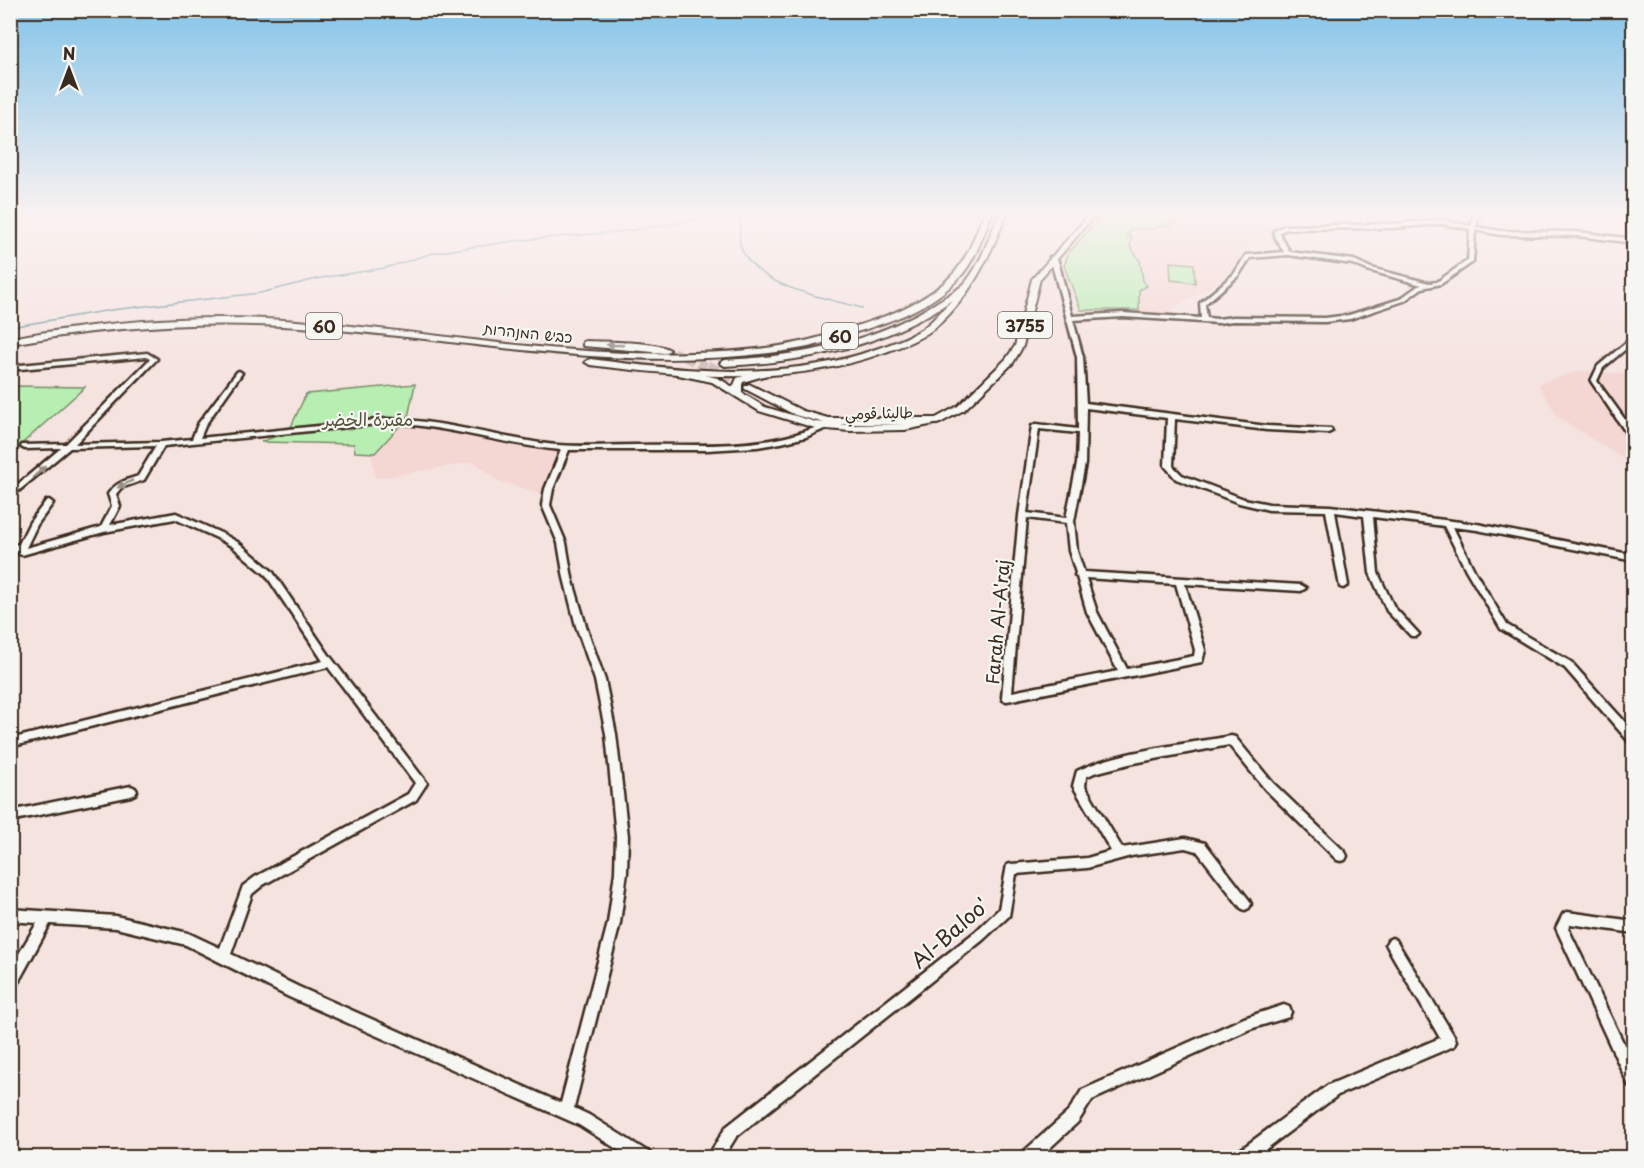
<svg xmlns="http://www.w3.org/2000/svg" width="1644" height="1168" font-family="'Playpen Sans','Playpen Sans Arabic','Playpen Sans Hebrew',sans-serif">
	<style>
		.built { fill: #f4d6d3 }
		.green { fill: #b7efb2; stroke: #798c68; stroke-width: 1.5 }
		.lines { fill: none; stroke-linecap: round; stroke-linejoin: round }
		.stream { stroke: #6c9498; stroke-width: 1.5 }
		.highway-tunnel-far1 { stroke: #d0beb9; stroke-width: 9; stroke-dasharray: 9 4.5; stroke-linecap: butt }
		.highway-tunnel { stroke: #d0beb9; stroke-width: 11; stroke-dasharray: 11 6; stroke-linecap: butt }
		.minor-casing { stroke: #3b2a1e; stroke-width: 5 }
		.major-casing { stroke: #3b2a1e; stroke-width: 4 }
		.highway-casing { stroke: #3b2a1e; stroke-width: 4 }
		.minor { fill: #f6f6f2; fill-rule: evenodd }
		.major { fill: #f6f6f2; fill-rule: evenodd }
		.highway { fill: #f6f6f2; fill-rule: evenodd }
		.oneway { fill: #989088 }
		.labels { text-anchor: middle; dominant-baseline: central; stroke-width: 4.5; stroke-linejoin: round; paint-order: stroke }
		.far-street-label { font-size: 15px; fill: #3b2a1e; stroke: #f6f6f2 }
		.shield { fill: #f6f6f2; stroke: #73675e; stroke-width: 1.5 }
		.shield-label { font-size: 16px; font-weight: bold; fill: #3b2a1e }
		.park-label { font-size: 18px; fill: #54513c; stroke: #f6f6f2 }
		.street-label { font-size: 18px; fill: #3b2a1e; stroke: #f6f6f2 }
		.near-street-label { font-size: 21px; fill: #3b2a1e; stroke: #f6f6f2 }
	</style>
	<rect width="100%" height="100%" fill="#f5e3e0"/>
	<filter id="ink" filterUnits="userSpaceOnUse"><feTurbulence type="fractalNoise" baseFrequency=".0167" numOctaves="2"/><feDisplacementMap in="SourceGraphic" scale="12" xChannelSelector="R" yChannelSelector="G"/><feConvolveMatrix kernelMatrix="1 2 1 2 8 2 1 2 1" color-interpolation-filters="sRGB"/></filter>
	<g filter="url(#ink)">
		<path class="built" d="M1098,213H1250L1258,221L1277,224L1275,237L1281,246H1250L1232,274L1162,315L1142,312H1079L1058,264L1064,249Z
			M1580,371L1634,375L1633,465L1558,417L1538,384Z
			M402,423L545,451L562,452L544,495L497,480L475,462L376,478L371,452H376Z"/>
		<path class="green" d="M1104,213H1204L1203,217L1183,214L1170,226L1160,225L1156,229H1131L1127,236L1132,237L1130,246L1140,261L1143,281L1147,286L1139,290V310H1081L1064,266L1068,254Z
			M1170,262L1194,264L1195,283L1171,280Z
			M415,384L408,417L375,453L355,452L354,444L261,442L289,431L306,394Z
			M11,386L85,387L16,449H11Z"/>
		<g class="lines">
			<path class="stream" d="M741,213C741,225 737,239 742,250C759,288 826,298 862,308
				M10,327L111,310L260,293L321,278L385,268L433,253L521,240L618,232L680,223L718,213"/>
			<path class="highway-tunnel-far1" d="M673,352L710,368"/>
			<path class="highway-tunnel" d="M707,366L749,387"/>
			<defs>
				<path id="minor" d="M1474,213H1480L1476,227L1501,231L1577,232L1634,239V243L1577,236L1501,235L1475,230L1473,262L1441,284L1422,288L1404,301L1350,319L1325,322L1233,321L1218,323L1123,317L1073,320L1083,357L1086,403L1267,426L1331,429L1332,431L1328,433L1267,430L1175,419L1173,466L1182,475L1244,499L1269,504L1330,506L1477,524L1634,555V561L1477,530L1453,527L1474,570L1507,625L1571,662L1634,732V744L1630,743L1565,668L1501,629L1466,570L1444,526L1373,517L1378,573L1394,607L1419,634L1417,636H1411L1387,611L1370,573L1364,516L1335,512L1348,585L1343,588L1340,587L1326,511L1269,510L1239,503L1176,479L1165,466L1167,418L1086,408L1085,464L1074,521L1077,551L1084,572L1301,585L1306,588L1301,591L1185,584L1205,650L1202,662L1007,701L1003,700L1002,697L1019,515L1032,426L1036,424L1078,429L1077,357L1050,257H1054L1058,261L1072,316L1123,313L1201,318L1200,303L1234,274L1246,255L1284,252L1275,237L1274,231L1284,226L1392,224L1441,220L1471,226ZM1441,224L1470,229L1468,260L1437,282L1429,283L1371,268L1354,260L1290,252L1281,237L1280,232L1287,229L1392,228ZM1288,255L1353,264L1367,270L1422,285L1418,286L1400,299L1349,315L1325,318L1233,317L1218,319L1207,318L1205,304L1238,276L1250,258ZM1039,429L1078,433L1077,464L1066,518L1027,513ZM1027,518L1066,523L1069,551L1076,573L1075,575L1077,577L1087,612L1118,671L1012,692ZM1086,578L1176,584L1195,650L1194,656L1127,669L1097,612Z
					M1634,336V342L1603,368L1597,381L1634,432V440H1631L1591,381L1598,366Z
					M147,353L157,359L75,444L161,442L192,439L198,424L237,372L239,371L242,373L206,424L200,438L387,419C439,420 489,435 540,443C572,448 604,445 636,445C684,444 734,448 781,438C797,435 810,429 825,425L829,427L806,437L781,443L757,447L707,450H569L553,489L550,505L566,543L572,578L586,626L605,680L616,734L628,836L627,872L620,923L574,1108L589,1115L650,1153L652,1158H631L579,1125L289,997L186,945L116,928L50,924L15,988L10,989V969L37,923L10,921V909L116,916L188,933L220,948L243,886L255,877L408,794L415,783L328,667L10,747V739L323,661L266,575L233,547L217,538L175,519L104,532L22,555L19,554L18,550L10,552V546L19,544L30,522L46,501L49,500L53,503L37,525L26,548L101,527L112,506L108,494C117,482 124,481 138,476L156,446L70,448L10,498V491L61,448L25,449L21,447L22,445L66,444L150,359L146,357L10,370V366ZM387,423C447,425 503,445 561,450L545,489L542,505L558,543L564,578L576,626L595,680L606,734L616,836L615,872L608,923L561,1103L299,987L231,954L252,894L263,885L416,800L427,783L329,655L272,571L239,543L223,534L176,513L110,525L120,506L116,494L121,488L144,480L164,446Z
					M1231,736L1235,737L1273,783L1345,852L1347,856L1345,860L1341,861L1337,860L1265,789L1229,745L1129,764L1094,773L1086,777L1085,786L1122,848L1185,838L1205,843L1249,900L1251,904L1249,908L1245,910L1241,908L1197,851L1185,848L1131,856L1087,868L1016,874L1009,916L983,940L736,1137L723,1158H707L726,1127L975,932L999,909L1007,865L1011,864L1087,858L1111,851L1073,786L1077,771C1120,750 1183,745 1231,736Z
					M131,786L135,788L137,791L135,794L131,796L10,821V811Z
					M1567,912L1634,921V933L1570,924L1568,928L1634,1065V1088L1629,1086L1556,928L1563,914Z
					M1392,938L1396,940L1454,1036L1456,1041L1454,1046L1338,1095L1254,1158H1234L1236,1153L1328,1085L1440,1038L1388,948L1386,944L1388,940Z
					M1284,1005L1289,1007L1291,1012L1289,1017L1250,1029L1092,1100L1078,1122L1039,1158H1020L1022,1153L1068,1112L1082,1090L1244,1018Z"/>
				<path id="major" d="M1091,213H1097L1040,279L1023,346L1013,363L964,410L940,423L905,430L850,431L815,428L759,411L712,382L678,375L676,373L681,370L718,378L733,387L737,378L764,370L767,371V375L743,382L742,385V393L765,407L816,422L850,425L905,424L934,419L958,406L1006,359L1015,346L1032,279Z"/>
				<path id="highway" d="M984,213H992C983,235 976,260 959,278C932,307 891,322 853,333C837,338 820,345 803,348C628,379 456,335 282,326C190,321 100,328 10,344V338C101,322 192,314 284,320C420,329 555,358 692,353C729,352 768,350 805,341C820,338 835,332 850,328C886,317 928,302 954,273C969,256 976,233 984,213Z
					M999,213H1007C990,256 969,301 932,330C917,341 899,347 883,353C789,387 687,377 590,365L585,362L590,359C684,371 785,382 876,349C891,344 908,338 922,329C933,321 942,310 952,300C884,347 805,362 725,366L720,363L725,360C800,356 875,343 939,301C947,296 958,290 965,283C981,264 990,235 999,213Z
					M586,341C605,342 657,341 670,350L665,353L583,346V342Z
					M749,384L803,411L828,418H937L943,421L937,424H828L795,415L745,389L744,387Z"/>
			</defs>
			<use href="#minor" class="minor-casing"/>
			<use href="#major" class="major-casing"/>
			<use href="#highway" class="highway-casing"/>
			<use href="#minor" class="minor"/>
			<use href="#major" class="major"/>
			<use href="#highway" class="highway"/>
		</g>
		<defs><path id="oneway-solid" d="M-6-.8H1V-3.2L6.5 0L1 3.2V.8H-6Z" transform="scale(1.5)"/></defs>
		<g class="oneway">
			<use href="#oneway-solid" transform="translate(615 345) rotate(-178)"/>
			<use href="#oneway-solid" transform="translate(39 472) rotate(-42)"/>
			<use href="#oneway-solid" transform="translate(125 484) rotate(154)"/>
		</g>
	</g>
	<linearGradient id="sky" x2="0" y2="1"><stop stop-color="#83c4e9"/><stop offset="0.57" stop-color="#faf2f1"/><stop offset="1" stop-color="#faf2f1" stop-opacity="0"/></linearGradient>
	<rect width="1644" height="376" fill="url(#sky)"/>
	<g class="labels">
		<g class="far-street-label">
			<text transform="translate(528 332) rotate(6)">כביש המנהרות</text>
			<text transform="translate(879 412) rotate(-1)">طاليثا قومي</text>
		</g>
		<g class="shield">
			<rect x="998" y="312" width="54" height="26" rx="4.5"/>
			<rect x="306" y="313" width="36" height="26" rx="4.5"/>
			<rect x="822" y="323" width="36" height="26" rx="4.5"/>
		</g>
		<g class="shield-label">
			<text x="1025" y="325">3755</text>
			<text x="324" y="326">60</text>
			<text x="840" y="336">60</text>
		</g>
		<g class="park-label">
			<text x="368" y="418">مقبرة الخضر</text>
		</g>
		<g class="street-label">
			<text transform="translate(997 622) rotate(-85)">Farah Al-A'raj</text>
		</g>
		<g class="near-street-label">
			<text transform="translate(949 932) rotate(-41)">Al-Baloo'</text>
		</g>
	</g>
	<rect width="1644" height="1168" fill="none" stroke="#f6f6f2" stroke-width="36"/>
	<rect x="18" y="18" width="1608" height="1132" fill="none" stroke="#3b2a1e" stroke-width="2" filter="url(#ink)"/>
	<g transform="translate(69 69)" stroke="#f6f6f2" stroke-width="4.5" paint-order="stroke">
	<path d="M0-4.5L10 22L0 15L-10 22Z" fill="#3b2a1e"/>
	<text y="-9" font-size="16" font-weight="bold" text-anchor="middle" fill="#3b2a1e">N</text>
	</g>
</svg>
